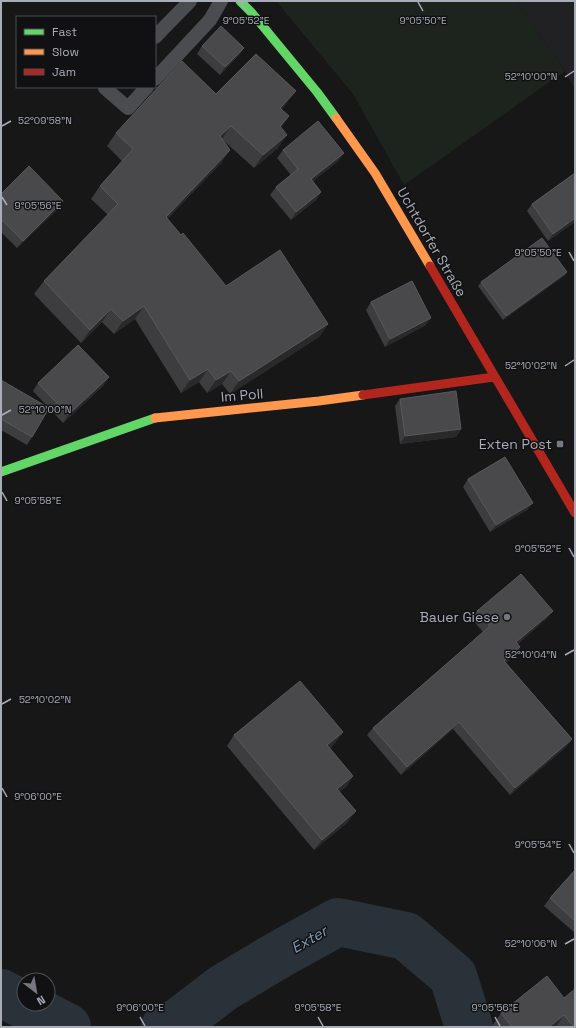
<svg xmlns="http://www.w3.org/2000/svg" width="576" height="1028" font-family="'Space Grotesk',sans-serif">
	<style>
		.built { fill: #212123 }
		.green { fill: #1d241e }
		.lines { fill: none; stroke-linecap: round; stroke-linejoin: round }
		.river { stroke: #2a3239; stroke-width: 48 }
		.lane { stroke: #4b4c50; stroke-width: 14 }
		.fast { stroke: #63d668; stroke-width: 9 }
		.slow { stroke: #ff974d; stroke-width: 9 }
		.jam { stroke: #b3261e; stroke-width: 9 }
		.wall { fill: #3d3d3f }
		.shaded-wall { fill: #29292a }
		.building { fill: #49494c; stroke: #58595d }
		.ticks { fill: none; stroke: #a8adb8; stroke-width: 1.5 }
		.poi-dot { fill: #757880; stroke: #111113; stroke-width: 1.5 }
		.labels { text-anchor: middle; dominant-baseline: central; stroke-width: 3; stroke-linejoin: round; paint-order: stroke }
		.street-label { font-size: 14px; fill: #a8adb8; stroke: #111113 }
		.poi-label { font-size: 14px; fill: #a8adb8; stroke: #111113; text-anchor: end }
		.water-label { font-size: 15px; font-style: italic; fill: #7f9bb3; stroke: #111113 }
		.ticks-label { font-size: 10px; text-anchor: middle; fill: #a8adb8; stroke: #111113; stroke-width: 3; stroke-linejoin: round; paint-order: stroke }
	</style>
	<rect width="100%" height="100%" fill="#171717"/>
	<path class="built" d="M516,1H575V89L565,71Z"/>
	<path class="green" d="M276,1H516L565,71L404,185L353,94Z"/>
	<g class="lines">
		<path class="river" d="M1,993L67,1027
			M165,1027L176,1024L223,988L280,954L338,922L406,936L453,976L469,1027"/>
		<path class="lane" d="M155,37L190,1
			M155,79L210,20L221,1
			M106,87L105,88L128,108L147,87"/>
		<path class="fast" d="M240,1L252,13L317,92L336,118
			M1,472L155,418"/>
		<path class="slow" d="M336,118L375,173L430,266
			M155,418L319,401L363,395"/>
		<path class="jam" d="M430,266L575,513
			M363,395L494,377"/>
	</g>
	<path class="wall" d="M202,46L244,48L239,55L220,75L197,54Z
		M216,94L286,104L281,110L289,116L281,127L278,148L254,168L223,140L230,150L221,163L167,219L226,286L328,324L319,337L230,394L222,384L207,393L199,382L181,393L135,319L114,334L102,322L81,343L34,294L44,281L108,215L91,199L100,186L122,161L107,146L116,133Z
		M283,150L344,153L338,161L313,181L321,192L316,200L291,220L270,195L276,187L291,175L277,158Z
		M575,173V222L548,241L527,211L532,204Z
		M1,194L58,209L17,248L1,232Z
		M567,272L564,276L503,320L478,286L481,282Z
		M371,302L426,325L385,347L366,310Z
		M1,380L48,407L33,391L38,383L104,385L63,423L49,408L32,437L27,445L1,430Z
		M400,399L461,429L456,437L400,444L395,406Z
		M468,479L533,503L527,510L490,532L463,487Z
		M477,611H553L547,618L518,644L520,647L515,655L506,663L572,739L566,747L510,795L453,729L401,775L367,735L373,728L483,632L472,619Z
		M343,732L335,743L330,748L353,776L346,787L339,792L348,822L314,850L227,746L234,735Z
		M575,870V933L544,906L550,898Z
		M564,998L575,1027H492V1026L501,1013Z"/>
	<path class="shaded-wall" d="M244,48L239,55L220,75L225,67Z
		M296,91L286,104L271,121L280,108Z
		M231,126L222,139L220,136Z
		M287,135L278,148L254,168L263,155Z
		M230,150L221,163L157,230L166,217Z
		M344,153L338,161L306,187L311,179Z
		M321,192L316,200L291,220L296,212Z
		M63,201L58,209L17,248L23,241Z
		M575,218V222L548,241L553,234Z
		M567,272L564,276L503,320L506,316Z
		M144,306L135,319L114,334L123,321Z
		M111,309L102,322L81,343L90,330Z
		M431,318L426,325L385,347L390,339Z
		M328,324L319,337L230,394L239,381Z
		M208,369L199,382L181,393L190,380Z
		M231,371L222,384L207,393L216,380Z
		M109,377L104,385L63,423L68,415Z
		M461,429L456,437L400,444L405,436Z
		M533,503L527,510L490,532L496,525Z
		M553,611L547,618L511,650L516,642Z
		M520,647L515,655L499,669L504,661Z
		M459,722L453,729L401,775L407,767Z
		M343,732L335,743L320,756L327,745Z
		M572,739L566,747L510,795L515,788Z
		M353,776L346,787L330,800L337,789Z
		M356,811L348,822L314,850L322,840Z
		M564,1015L556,1027H549Z"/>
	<path class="building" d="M221,26L244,48L225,67L202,46Z
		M256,54L296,91L280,108L289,116L280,126L287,135L263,155L231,126L220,136L230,150L166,217L181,235L183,233L226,286L280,250L328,324L239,381L231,371L216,380L208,369L190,380L144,306L123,321L111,309L90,330L44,281L118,204L100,186L133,149L116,133L182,61L216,94Z
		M318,121L344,153L311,179L321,192L296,212L276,187L298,169L283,150Z
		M29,166L63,201L23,241L1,219V194Z
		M575,173V218L553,234L532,204Z
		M542,238L567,272L506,316L481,282Z
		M412,281L431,318L390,339L371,302Z
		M78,345L109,377L68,415L38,383Z
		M1,380L49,408L32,437L1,419Z
		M456,391L461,429L405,436L400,399Z
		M505,457L533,503L496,525L468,479Z
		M521,574L553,611L516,642L520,647L504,661L572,739L515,788L459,722L407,767L373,728L490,626L477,611Z
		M300,681L343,732L327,745L353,776L337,789L356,811L322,840L234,735Z
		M575,870V921L550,898Z
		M547,976L564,998L575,989V1027H574L564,1015L549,1027H512L501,1013Z"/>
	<path class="ticks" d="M241,2L246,11M418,2L423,11M565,77L574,71M2,126L11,121M2,197L7,205M569,252L574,261M565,366L574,360M2,415L11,410M2,492L7,501M569,548L574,557M565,655L574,650M2,704L11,699M2,788L7,797M569,844L574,853M565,944L574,939M140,1017L145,1026M318,1017L323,1026M495,1017L500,1026"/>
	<g class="poi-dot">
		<rect x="556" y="440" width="8" height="8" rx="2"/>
		<circle cx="507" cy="617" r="4"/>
	</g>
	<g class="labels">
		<g class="street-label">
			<text transform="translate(432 242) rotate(60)">Uchtdorfer Straße</text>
			<text transform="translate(242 395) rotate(-5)">Im Poll</text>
		</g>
		<g class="poi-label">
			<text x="552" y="444">Exten Post</text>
			<text x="499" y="617">Bauer Giese</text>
		</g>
		<g class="water-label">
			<text transform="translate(309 939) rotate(-30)">Exter</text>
		</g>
	</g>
	<g class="ticks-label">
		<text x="246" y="24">9°05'52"E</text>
		<text x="423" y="24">9°05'50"E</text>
		<text x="531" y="80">52°10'00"N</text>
		<text x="45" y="124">52°09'58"N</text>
		<text x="38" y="209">9°05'56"E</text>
		<text x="538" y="256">9°05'50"E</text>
		<text x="531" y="369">52°10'02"N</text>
		<text x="45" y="413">52°10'00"N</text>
		<text x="38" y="504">9°05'58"E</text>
		<text x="538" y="552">9°05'52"E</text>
		<text x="531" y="658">52°10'04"N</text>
		<text x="45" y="703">52°10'02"N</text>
		<text x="38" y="800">9°06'00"E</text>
		<text x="538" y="848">9°05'54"E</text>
		<text x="531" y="947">52°10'06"N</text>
		<text x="140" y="1011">9°06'00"E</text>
		<text x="318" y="1011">9°05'58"E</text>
		<text x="495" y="1011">9°05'56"E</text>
	</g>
	<rect width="576" height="1028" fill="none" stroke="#a8adb8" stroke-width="4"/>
	<rect x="16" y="16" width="140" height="72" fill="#111113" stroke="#4d4f55"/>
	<rect x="24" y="29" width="20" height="6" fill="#63d668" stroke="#4d4f55"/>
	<text x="52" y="36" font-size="12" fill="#a8adb8">Fast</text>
	<rect x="24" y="49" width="20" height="6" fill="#ff974d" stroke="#4d4f55"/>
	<text x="52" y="56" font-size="12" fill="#a8adb8">Slow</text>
	<rect x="24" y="69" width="20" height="6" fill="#b3261e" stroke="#4d4f55"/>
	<text x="52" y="76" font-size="12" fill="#a8adb8">Jam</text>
	<g transform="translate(36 992) rotate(149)"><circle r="19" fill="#111113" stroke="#4d4f55"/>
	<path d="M0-3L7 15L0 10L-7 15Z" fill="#757880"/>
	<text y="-6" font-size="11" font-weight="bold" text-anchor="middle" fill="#a8adb8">N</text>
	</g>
</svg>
